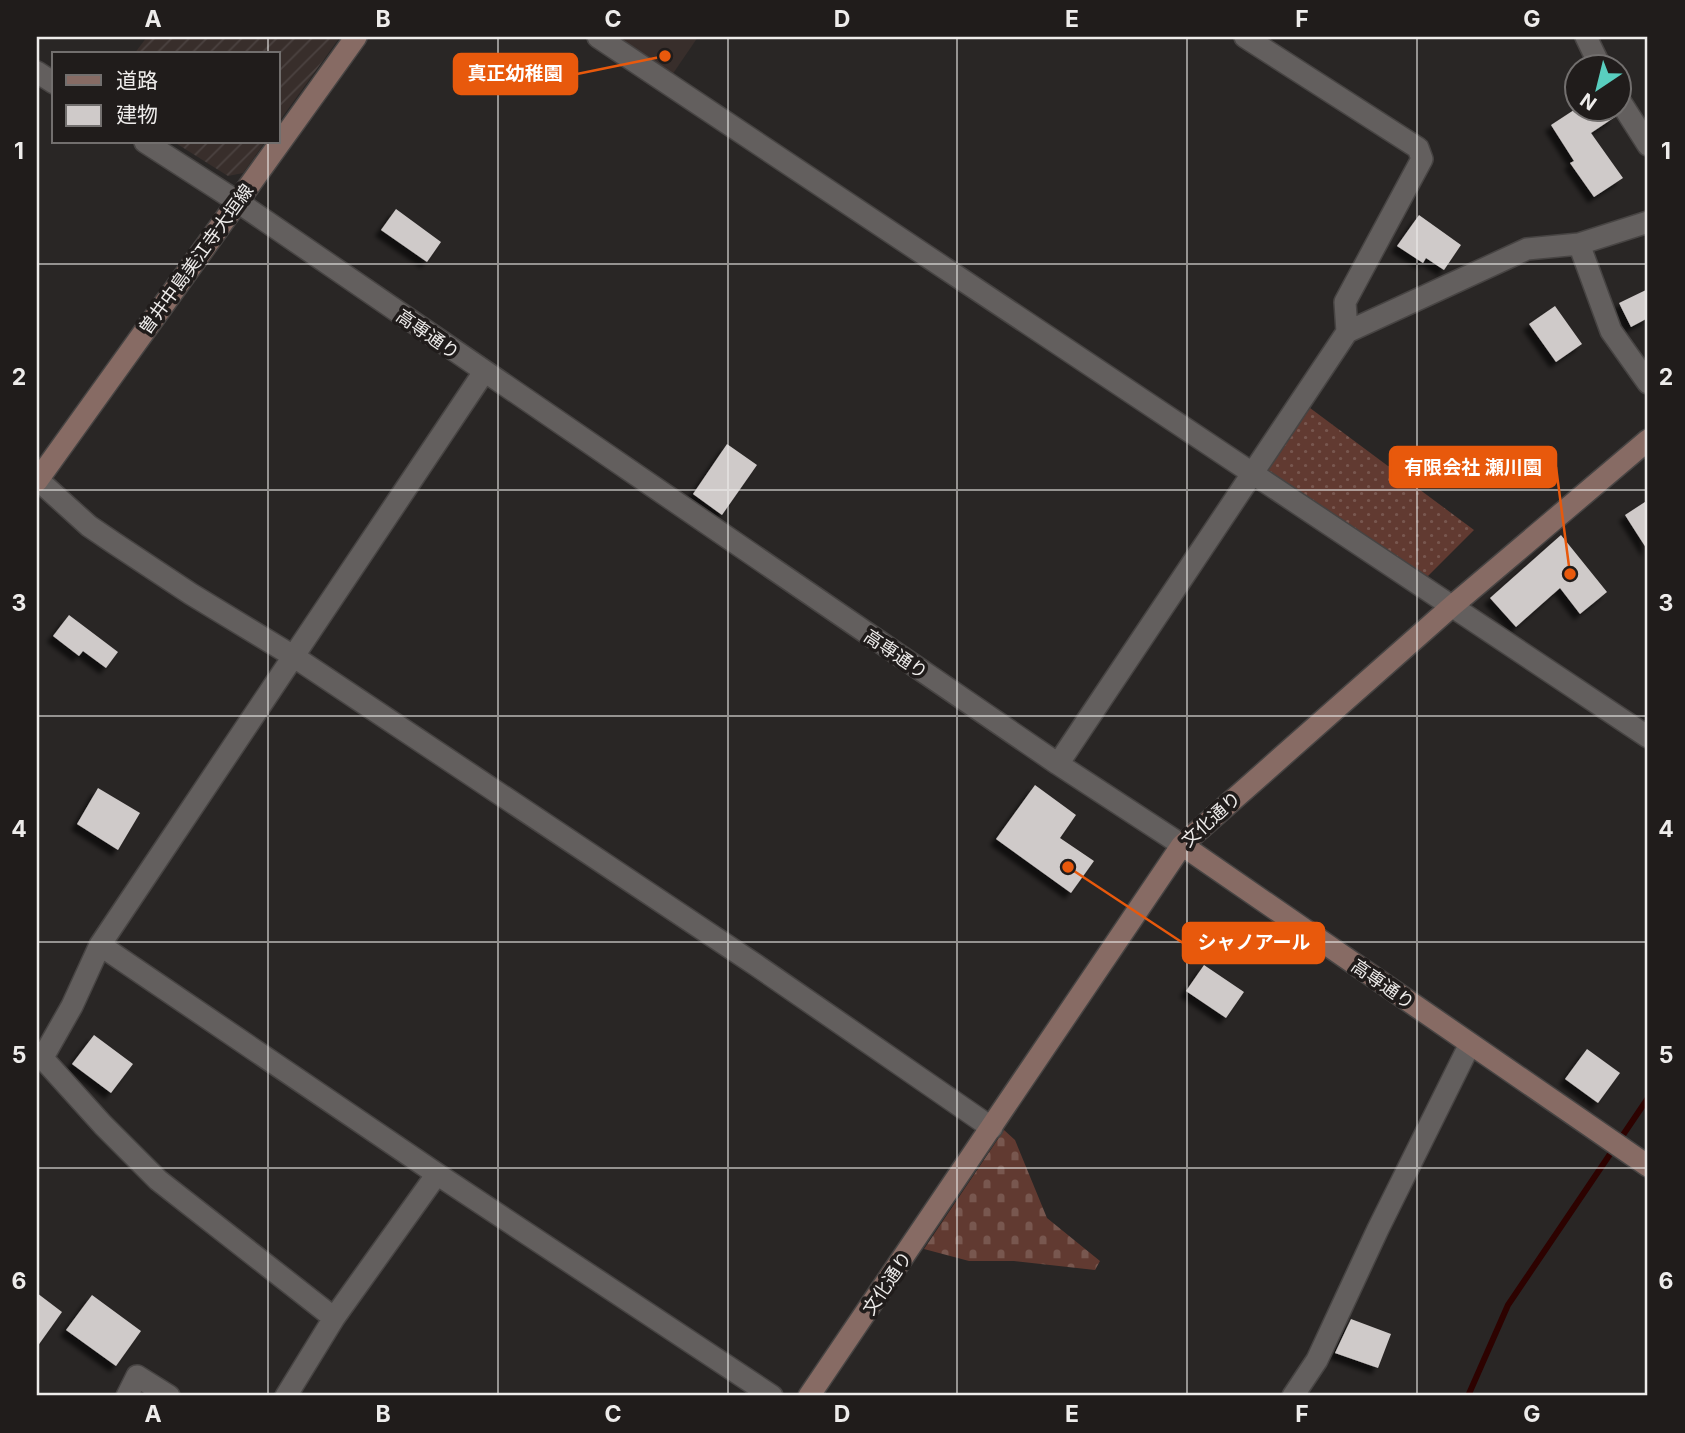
<svg xmlns="http://www.w3.org/2000/svg" width="1685" height="1433" font-family="Inter,'Noto Sans JP',sans-serif">
	<style>
		.built { fill: #382e2b }
		.industrial { fill: url(#industrial-furrows) }
		.grass { fill: url(#grass-dots) }
		.cemetery { fill: url(#cemetery-stones) }
		.lines { fill: none; stroke-linecap: round; stroke-linejoin: round }
		.stream { stroke: #2d0200; stroke-width: 6 }
		.building { fill: #cfcac9; filter: url(#shadow) }
		.street-casing { stroke: #474443; stroke-width: 24 }
		.secondary-casing { stroke: #474443; stroke-width: 24 }
		.street { stroke: #635f5e; stroke-width: 21 }
		.secondary { stroke: #876b64; stroke-width: 21 }
		.grid { fill: none; stroke: #eeeceb; stroke-width: 2; stroke-opacity: 0.55 }
		.labels { text-anchor: middle; dominant-baseline: central; stroke-width: 7; stroke-linejoin: round; paint-order: stroke }
		.street-label { font-size: 18px; fill: #eeeceb; stroke: #201c1b }
		.leader { fill: none; stroke: #e8590c; stroke-width: 2.5 }
		.callout-dot { fill: #e8590c; stroke: #201c1b; stroke-width: 2.5 }
		.callout { fill: #e8590c; stroke: #e8590c; stroke-width: 2.5 }
		.callout-label { font-size: 19px; text-anchor: middle; font-weight: bold; fill: #fff }
		.neatline { fill: none; stroke: #eeeceb; stroke-width: 2.5 }
		.grid-label { font-size: 23px; text-anchor: middle; font-weight: bold; fill: #eeeceb }
	</style>
	<defs>
		<pattern id="industrial-furrows" width="10" height="10" patternUnits="userSpaceOnUse" patternTransform="scale(1.75)"><rect width="10" height="10" fill="#382e2b"/><path d="M-1 1l2-2M0 10L10 0M9 11l2-2" fill="none" stroke="#4b4240"/></pattern>
		<pattern id="grass-dots" width="8" height="8" patternUnits="userSpaceOnUse" patternTransform="scale(1.75)"><rect width="8" height="8" fill="#613a31"/><path d="M2 2h.1M6 6h.1" fill="none" stroke="#78574f" stroke-width="1.8" stroke-linecap="round"/></pattern>
		<pattern id="cemetery-stones" width="16" height="16" patternUnits="userSpaceOnUse" patternTransform="scale(1.75)"><rect width="16" height="16" fill="#613a31"/><path d="M2 7V4a2 2 0 0 1 4 0v3zM10 15v-3a2 2 0 0 1 4 0v3z" fill="#78574f"/></pattern>
		<filter id="shadow"><feDropShadow dx="-6" dy="6" stdDeviation="2" flood-color="#0009"/></filter>
	</defs>
	<rect width="100%" height="100%" fill="#292625"/>
	<path class="built" d="M617,37H698L672,75Z"/>
	<path class="industrial" d="M147,37H340L278,123V54H134Z
		M174,142H265L243,173L228,176Z"/>
	<path class="grass" d="M1310,408L1474,530L1425,579L1266,471Z"/>
	<path class="cemetery" d="M1004,1130L1015,1140L1047,1218L1100,1261L1095,1270L1014,1261H969L924,1249Z"/>
	<g class="lines">
		<path class="stream" d="M1468,1396L1508,1305L1648,1098"/>
	</g>
	<path class="building" d="M1577,108H1609L1615,117L1591,133L1623,178L1594,197L1570,163L1574,161L1551,125Z
		M396,209L441,242L427,262L381,230Z
		M1419,215L1461,245L1444,270L1426,258L1423,263L1397,246Z
		M1648,289V318L1631,327L1619,303Z
		M1555,306L1582,344L1556,362L1529,324Z
		M727,444L757,465L722,515L693,494Z
		M1648,500V551L1625,515Z
		M1561,535L1607,592L1580,614L1560,588L1516,627L1490,598Z
		M69,615L118,652L106,668L83,651L79,656L53,636Z
		M1035,785L1076,815L1060,838L1094,861L1071,893L996,839Z
		M98,788L140,813L118,850L77,824Z
		M1204,965L1244,992L1226,1018L1186,991Z
		M94,1035L133,1064L111,1093L72,1064Z
		M1587,1049L1620,1073L1598,1103L1565,1079Z
		M37,1293L62,1312L37,1347Z
		M92,1295L141,1331L116,1366L66,1330Z
		M1351,1319L1391,1334L1378,1368L1335,1353Z"/>
	<g class="lines">
		<defs>
			<path id="street" d="M598,37L1648,737
				M1245,37L1418,148L1422,159L1345,302L1347,332
				M1586,37L1600,66
				M37,72L54,83
				M1618,98L1648,145
				M145,142L238,202L1058,764L1182,845
				M1579,244L1611,331L1648,383
				M37,479L89,526L114,543L191,594L293,656L756,965L992,1128
				M1058,764L1347,332L1527,249L1579,244L1648,222
				M100,945L437,1174L772,1396
				M37,1052L103,1125L158,1180L334,1318
				M43,1057L72,1006L100,945L484,372
				M127,1396L137,1376L169,1396
				M286,1396L334,1318L437,1174
				M1293,1396L1317,1360L1378,1229L1470,1044"/>
			<path id="secondary" d="M37,481L356,37
				M1182,845L1648,1166
				M809,1396L1182,845L1451,607L1648,440"/>
		</defs>
		<use href="#street" class="street-casing"/>
		<use href="#secondary" class="secondary-casing"/>
		<use href="#street" class="street"/>
		<use href="#secondary" class="secondary"/>
	</g>
	<path class="grid" d="M268,37V54M498,37V1396M728,37V1396M957,37V1396M1187,37V1396M1417,37V1396M268,142V1396M37,264H1648M37,490H1648M37,716H1648M37,942H1648M37,1168H1648"/>
	<g class="labels">
		<g class="street-label">
			<text transform="translate(196 259) rotate(-54)">曽井中島美江寺大垣線</text>
			<text transform="translate(428 334) rotate(35)">高専通り</text>
			<text transform="translate(896 654) rotate(34)">高専通り</text>
			<text transform="translate(1211 819) rotate(-42)">文化通り</text>
			<text transform="translate(1383 984) rotate(35)">高専通り</text>
			<text transform="translate(887 1283) rotate(-56)">文化通り</text>
		</g>
	</g>
	<path class="leader" d="M665 56L577 74M1570 574L1556 467M1068 867L1183 943"/>
	<g class="callout-dot">
		<circle cx="665" cy="56" r="7"/>
		<circle cx="1570" cy="574" r="7"/>
		<circle cx="1068" cy="867" r="7"/>
	</g>
	<g class="callout">
		<rect x="454" y="54" width="123" height="40" rx="7"/>
		<rect x="1390" y="447" width="166" height="40" rx="7"/>
		<rect x="1183" y="923" width="141" height="40" rx="7"/>
	</g>
	<g class="callout-label">
		<text x="515" y="80">真正幼稚園</text>
		<text x="1473" y="474">有限会社 瀬川園</text>
		<text x="1254" y="949">シャノアール</text>
	</g>
	<rect width="1685" height="1433" fill="none" stroke="#201c1b" stroke-width="77"/>
	<rect x="52" y="52" width="228" height="91" fill="#201c1b" stroke="#726f6e" stroke-width="2"/>
	<rect x="66" y="75" width="35" height="10" fill="#876b64" stroke="#726f6e" stroke-width="2"/>
	<text x="116" y="88" font-size="21" fill="#eeeceb">道路</text>
	<rect x="66" y="105" width="35" height="21" fill="#cfcac9" stroke="#726f6e" stroke-width="2"/>
	<text x="116" y="122" font-size="21" fill="#eeeceb">建物</text>
	<g transform="translate(1598 88) rotate(215)"><circle r="33" fill="#201c1b" stroke="#726f6e" stroke-width="2"/>
	<path d="M0-5L12 26L0 18L-12 26Z" fill="#59cebf"/>
	<text y="-10" font-size="19" font-weight="bold" text-anchor="middle" fill="#eeeceb">N</text>
	</g>
	<rect x="38" y="38" width="1608" height="1356" class="neatline"/>
	<g class="grid-label">
		<text x="153" y="27">A</text>
		<text x="383" y="27">B</text>
		<text x="613" y="27">C</text>
		<text x="842" y="27">D</text>
		<text x="1072" y="27">E</text>
		<text x="1302" y="27">F</text>
		<text x="1532" y="27">G</text>
		<text x="19" y="159">1</text>
		<text x="1666" y="159">1</text>
		<text x="19" y="385">2</text>
		<text x="1666" y="385">2</text>
		<text x="19" y="611">3</text>
		<text x="1666" y="611">3</text>
		<text x="19" y="837">4</text>
		<text x="1666" y="837">4</text>
		<text x="19" y="1063">5</text>
		<text x="1666" y="1063">5</text>
		<text x="19" y="1289">6</text>
		<text x="1666" y="1289">6</text>
		<text x="153" y="1422">A</text>
		<text x="383" y="1422">B</text>
		<text x="613" y="1422">C</text>
		<text x="842" y="1422">D</text>
		<text x="1072" y="1422">E</text>
		<text x="1302" y="1422">F</text>
		<text x="1532" y="1422">G</text>
	</g>
</svg>
